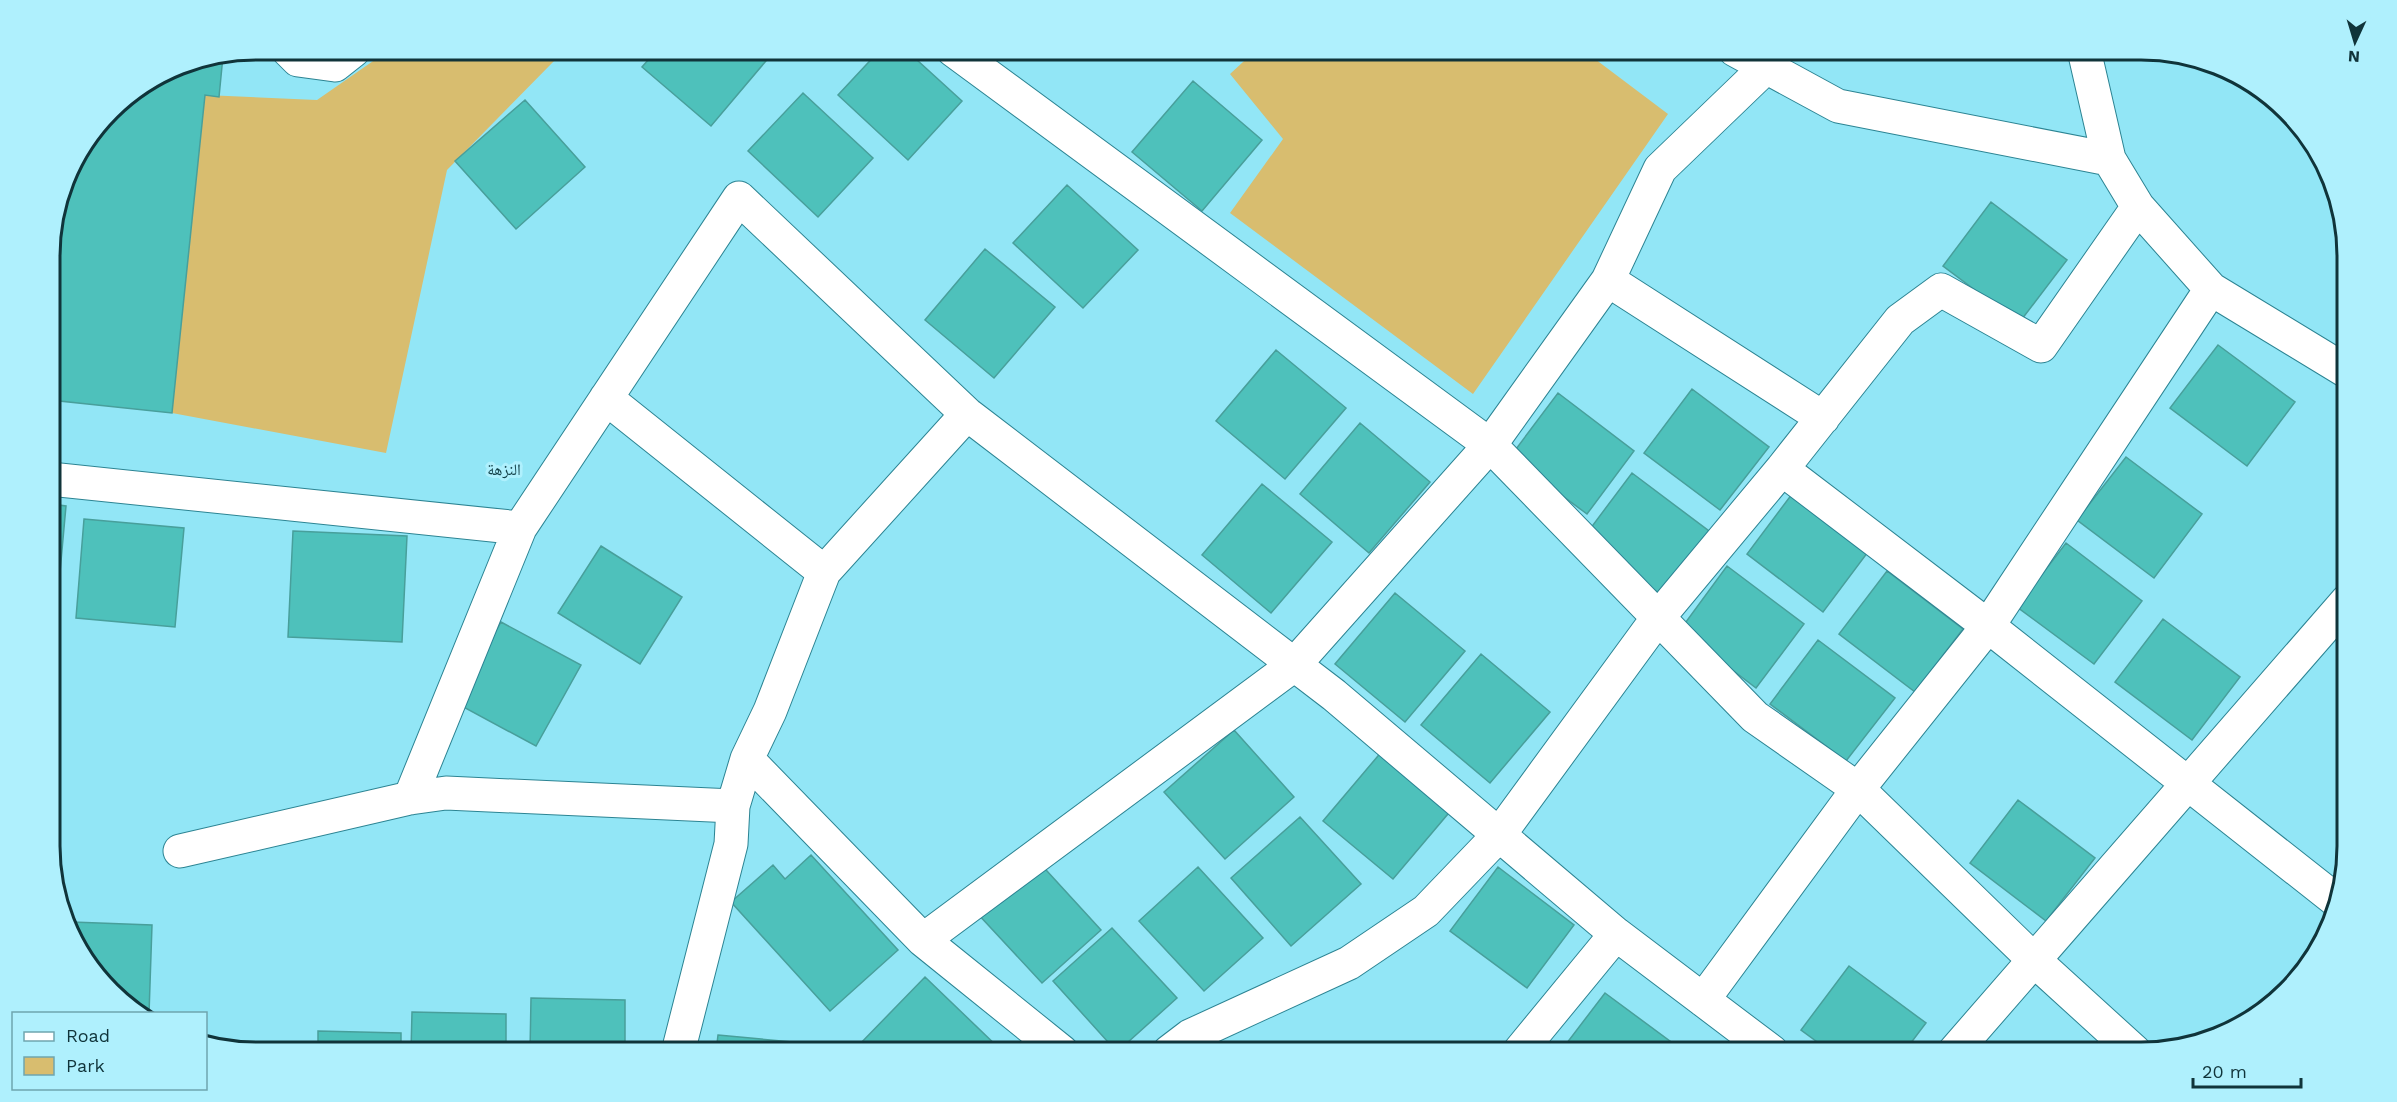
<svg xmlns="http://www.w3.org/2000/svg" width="2397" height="1102" font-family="'Work Sans','Noto Naskh Arabic',sans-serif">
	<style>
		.green { fill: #d8bd6f }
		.building { fill: #4ec1bb; stroke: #489f9b; stroke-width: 1.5 }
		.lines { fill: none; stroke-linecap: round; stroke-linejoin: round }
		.minor-casing { stroke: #2c8493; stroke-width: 35 }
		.minor { stroke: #fff; stroke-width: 33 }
		.labels { text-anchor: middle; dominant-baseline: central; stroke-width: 6; stroke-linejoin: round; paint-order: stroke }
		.neighbourhood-label { font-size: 16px; fill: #14424a; stroke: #aff0fd }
		.rim { fill: none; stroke: #10343a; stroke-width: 3 }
	</style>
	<rect width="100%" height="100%" fill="#92e6f6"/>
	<path class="green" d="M389,50H541L555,60L447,170L386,453L172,413L205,95L317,100Z
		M1256,50H1583L1668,114L1473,394L1230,213L1283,139L1230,74Z"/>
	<path class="building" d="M657,50H765L771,55L711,126L642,67Z
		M880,50H906L962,101L908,160L838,95Z
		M223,56L219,97L205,95L172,413L50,400V243L71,165L120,101L178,65Z
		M1193,81L1262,140L1202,211L1132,152Z
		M803,93L873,158L818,217L748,151Z
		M525,100L585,167L516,229L455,161Z
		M1067,185L1138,250L1083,308L1013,243Z
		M1991,202L2067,260L2019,323L1943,266Z
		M985,249L1055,307L994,378L925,320Z
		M2218,345L2295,402L2247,466L2170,408Z
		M1276,350L1346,408L1285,479L1216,421Z
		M1692,389L1769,447L1720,510L1644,453Z
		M1558,393L1634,451L1587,514L1510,457Z
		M1360,423L1430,482L1369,553L1300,494Z
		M2126,457L2202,514L2154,578L2077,520Z
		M1632,473L1709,531L1660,594L1584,537Z
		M1262,484L1332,542L1271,613L1202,555Z
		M1795,490L1871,548L1823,612L1747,554Z
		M51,504L66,506L57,605L51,604Z
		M84,519L184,528L175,627L76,618Z
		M293,531L407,536L402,642L288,637Z
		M2066,543L2142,601L2094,664L2017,607Z
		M601,546L682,597L640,664L558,613Z
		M1727,566L1804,624L1756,688L1680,630Z
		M1887,571L1963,629L1915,692L1839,634Z
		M1395,593L1465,651L1405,722L1335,664Z
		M2163,619L2240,677L2192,740L2115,682Z
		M501,622L581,665L536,746L456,703Z
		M1818,640L1895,698L1846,761L1770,704Z
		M1481,654L1550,712L1490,783L1421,725Z
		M1234,730L1294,797L1225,859L1164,792Z
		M1383,750L1453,808L1393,879L1323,821Z
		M2018,800L2095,858L2046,921L1970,863Z
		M1300,817L1361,884L1291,946L1231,878Z
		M811,855L898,950L830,1011L731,902L773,865L785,879Z
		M1036,859L1101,930L1042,983L977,913Z
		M1198,867L1263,938L1204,991L1139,921Z
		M1498,867L1574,925L1527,988L1450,931Z
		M72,922L152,925L149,1014L92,971Z
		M1112,928L1177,998L1117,1052L1053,981Z
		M1849,966L1926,1023L1904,1052H1831L1801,1030Z
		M925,977L1003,1052H860L856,1048Z
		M1605,993L1682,1050L1681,1052H1560Z
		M531,998L625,1000V1052H530Z
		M412,1012L506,1014V1052H411Z
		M318,1031L401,1033V1052H318Z
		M718,1035L803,1043V1052H716Z"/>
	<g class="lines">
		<defs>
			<path id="minor" d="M288,50L298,60L335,65L354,50
				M953,50L1490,445L1755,717L1858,789L2035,961L2135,1052
				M1735,50L1838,106L2109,159
				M2084,50L2109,159L2138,207L2211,289L2346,371
				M1608,280L1660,169L1766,67
				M606,398L824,572
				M1782,469L1988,626L2337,901
				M50,479L520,528
				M747,759L923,940L1062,1052
				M410,798L520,528L739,198L967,414L1334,695L1616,934L1772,1052
				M180,851L410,798L446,793L733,806
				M923,940L1294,665L1490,445L1608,280L1823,418
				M1703,1000L1858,789L1988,626L2211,289
				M678,1052L731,844L733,806L747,759L770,711L824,572L967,414
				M1169,1052L1190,1036L1349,963L1426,911L1499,835L1657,619L1782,469L1900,320L1941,290L2041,346L2138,207
				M1519,1052L1616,934
				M1954,1052L2347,601"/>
		</defs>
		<use href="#minor" class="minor-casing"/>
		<use href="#minor" class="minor"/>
	</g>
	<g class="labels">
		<g class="neighbourhood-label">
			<text x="504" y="469">النزهة</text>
		</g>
	</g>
	<path d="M0 0H2397V1102H0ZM256 60H2141A196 196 0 0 1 2337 256V846A196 196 0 0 1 2141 1042H256A196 196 0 0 1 60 846V256A196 196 0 0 1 256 60Z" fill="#aff0fd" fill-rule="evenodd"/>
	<path class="rim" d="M256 60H2141A196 196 0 0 1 2337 256V846A196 196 0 0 1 2141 1042H256A196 196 0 0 1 60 846V256A196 196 0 0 1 256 60Z"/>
	<rect x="12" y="1012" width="195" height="78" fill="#aff0fd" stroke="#6fa5af" stroke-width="1.5"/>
	<rect x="24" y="1032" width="30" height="9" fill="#ffffff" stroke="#6fa5af" stroke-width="1.5"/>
	<text x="66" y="1042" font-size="18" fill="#10343a">Road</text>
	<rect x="24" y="1057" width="30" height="18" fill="#d8bd6f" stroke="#6fa5af" stroke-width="1.5"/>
	<text x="66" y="1072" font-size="18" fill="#10343a">Park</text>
	<g transform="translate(2355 42) rotate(184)" stroke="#aff0fd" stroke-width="4.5" paint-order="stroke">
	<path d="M0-4.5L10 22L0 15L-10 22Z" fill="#10343a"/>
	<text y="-9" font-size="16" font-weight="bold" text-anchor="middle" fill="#10343a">N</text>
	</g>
	<path d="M2193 1078v9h108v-9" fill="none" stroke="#10343a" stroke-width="3"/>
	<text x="2202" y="1078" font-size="18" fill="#10343a" stroke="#aff0fd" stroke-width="4.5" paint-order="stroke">20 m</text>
</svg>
